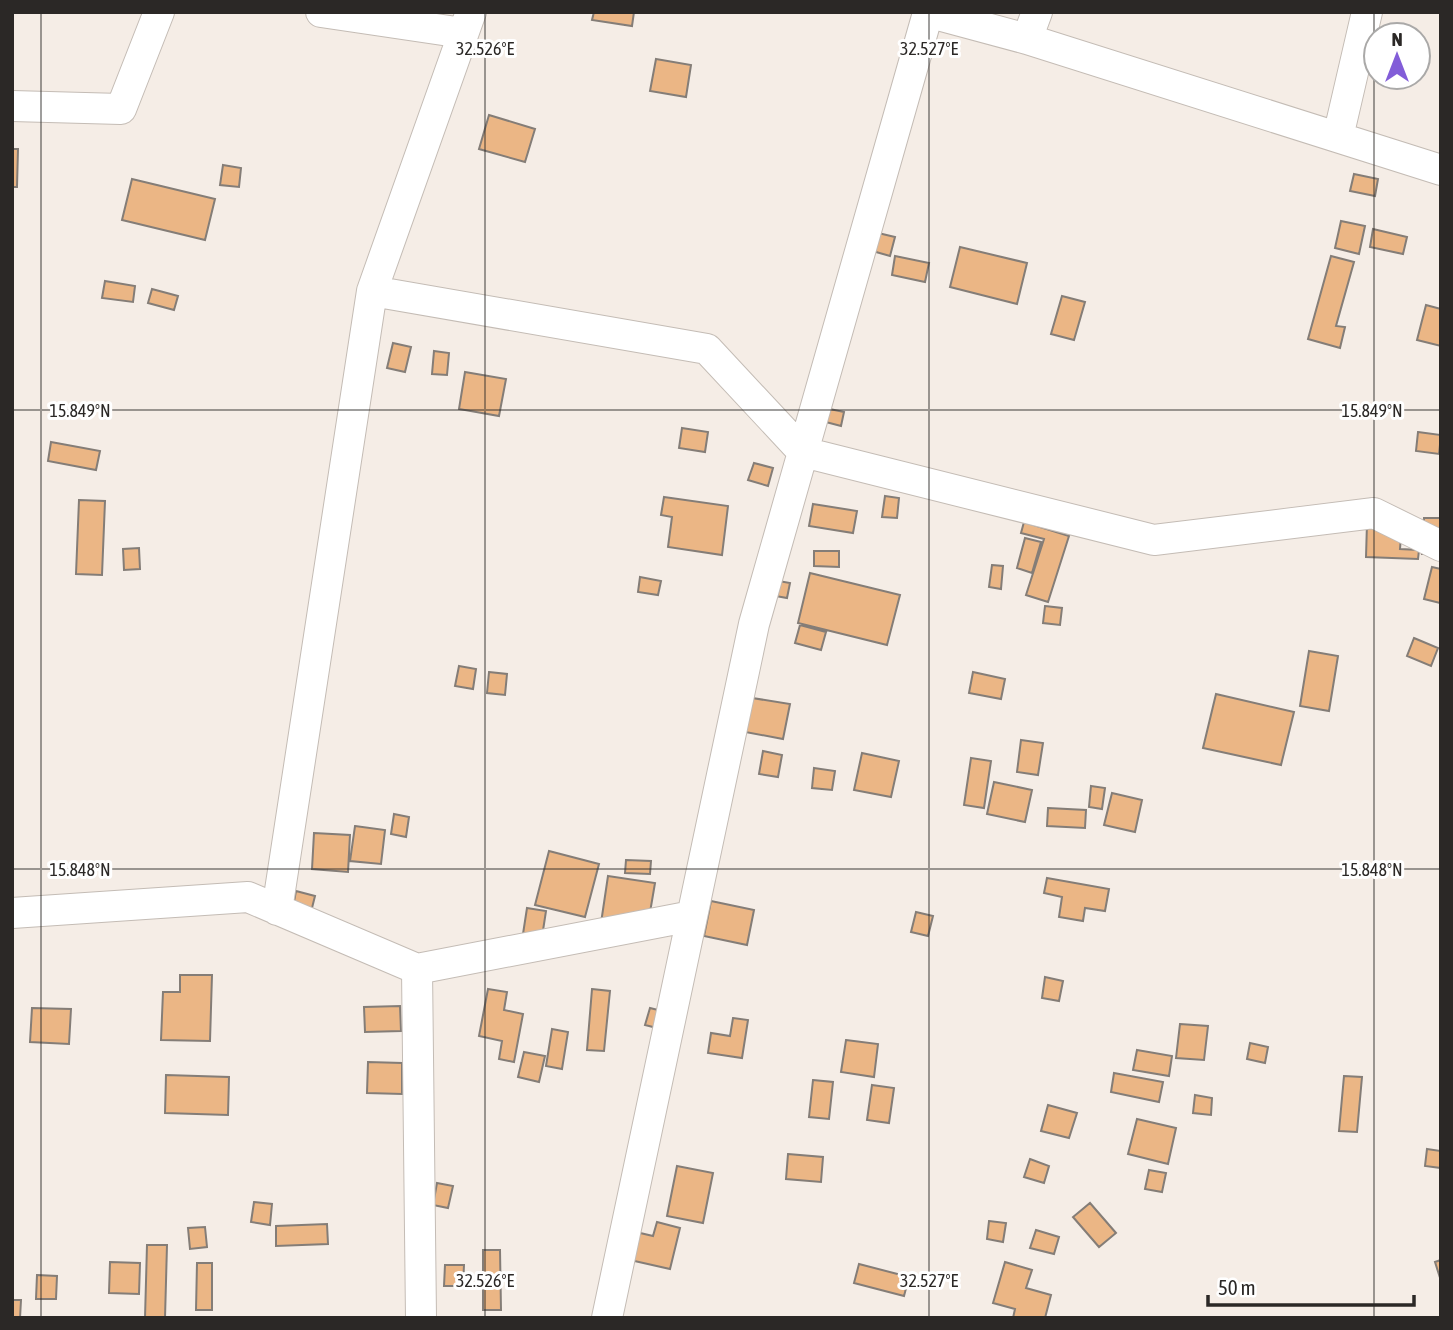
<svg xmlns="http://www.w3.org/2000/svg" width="1453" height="1330" font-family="'Asap Condensed',sans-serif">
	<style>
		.building { fill: #ebb685; stroke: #847d77; stroke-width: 2 }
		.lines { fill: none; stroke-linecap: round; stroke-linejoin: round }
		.minor-casing { stroke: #c4bcb5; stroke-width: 32 }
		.minor { stroke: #fff; stroke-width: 30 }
		.ticks { fill: none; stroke: #2b2826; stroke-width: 2; stroke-opacity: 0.45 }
		.ticks-label { font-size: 18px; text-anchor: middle; fill: #2b2826; stroke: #fff; stroke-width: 6; stroke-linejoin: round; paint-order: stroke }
	</style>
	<rect width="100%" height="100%" fill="#f5ede6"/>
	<path class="building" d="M594,12H634L632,26L592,20Z
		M656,59L691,65L686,97L650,91Z
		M489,115L535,129L525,162L479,149Z
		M12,149H18L17,187H12Z
		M223,165L241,168L239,187L220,185Z
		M1354,174L1378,179L1375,196L1350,191Z
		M132,179L215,199L205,240L122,220Z
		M1341,221L1365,226L1359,254L1335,248Z
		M1373,229L1407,237L1403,254L1370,247Z
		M874,232L895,237L890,256L869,250Z
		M960,247L1027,263L1017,304L950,287Z
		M895,256L929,263L925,282L892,275Z
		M1331,256L1354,262L1336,326L1345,327L1340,348L1308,339Z
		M105,281L135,286L133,302L102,298Z
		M152,289L178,296L174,310L148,303Z
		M1062,296L1085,302L1074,340L1051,334Z
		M1426,305L1441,309V346L1417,340Z
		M393,343L411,347L405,372L387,368Z
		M434,351L449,353L447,375L432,374Z
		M465,372L506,379L499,416L459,409Z
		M825,408L844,412L841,426L822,421Z
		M682,428L708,432L705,452L679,448Z
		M1418,432L1441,435L1439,454L1416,451Z
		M51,442L100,451L96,470L48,461Z
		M754,463L773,468L768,486L748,480Z
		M885,496L899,498L897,518L882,517Z
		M664,497L728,506L722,555L668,547L672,517L661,515Z
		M79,500L105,501L102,575L76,574Z
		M813,504L857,511L853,533L809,526Z
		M1424,518H1441V554H1422Z
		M1024,522L1069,536L1048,602L1026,595L1044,539L1021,533Z
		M1367,523L1402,524L1400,549L1419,550L1418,559L1366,557Z
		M1025,538L1041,542L1032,573L1017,568Z
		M139,548L140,569L124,570L123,549Z
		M814,551H839V567L814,566Z
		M992,565L1003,566L1001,589L989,587Z
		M1432,567L1441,569L1440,603L1424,599Z
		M810,573L900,595L887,645L798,623Z
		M640,577L661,581L658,595L638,592Z
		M773,580L790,583L787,598L770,595Z
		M1045,606L1062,608L1060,625L1043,623Z
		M800,625L826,632L821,650L795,643Z
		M1414,638L1438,648L1431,666L1407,656Z
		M1309,651L1338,656L1329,711L1300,706Z
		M459,666L476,669L473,689L455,686Z
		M489,672L507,674L505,695L487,693Z
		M973,672L1005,679L1001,699L969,693Z
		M1216,694L1294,712L1281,765L1203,748Z
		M746,697L790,704L783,739L740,731Z
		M1021,740L1043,743L1038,775L1017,772Z
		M763,751L782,755L778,777L759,774Z
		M862,753L899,761L891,797L854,790Z
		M971,758L991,761L984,808L964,805Z
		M814,768L835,771L832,790L812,788Z
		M994,782L1032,790L1025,822L987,814Z
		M1091,786L1105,788L1102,809L1089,807Z
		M1112,793L1142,800L1135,832L1104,825Z
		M1048,808L1086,810L1085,828L1047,826Z
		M394,814L409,817L406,837L391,834Z
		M355,826L385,830L381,864L350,861Z
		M314,833L350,835L348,872L312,869Z
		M549,851L599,864L585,917L535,905Z
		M626,860L651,861L650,874L625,873Z
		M608,876L655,883L647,930L601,923Z
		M1047,878L1109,889L1105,911L1085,908L1083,921L1059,917L1062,897L1044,893Z
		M296,891L315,896L310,916L292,912Z
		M711,901L754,910L747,945L704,936Z
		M527,908L546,911L542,937L523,934Z
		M916,912L933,916L928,936L911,932Z
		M180,975H212L210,1041L161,1040L163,992H180Z
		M1045,977L1063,981L1059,1001L1042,998Z
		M488,989L507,992L504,1010L523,1014L514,1062L499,1059L502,1041L479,1036Z
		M592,989L610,991L604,1051L587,1050Z
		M400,1006L401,1031L365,1032L364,1007Z
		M32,1008L71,1009L69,1044L30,1042Z
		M650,1008L670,1013L665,1030L645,1025Z
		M733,1018L748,1020L742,1058L708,1053L711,1033L730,1036Z
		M1180,1024L1208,1026L1204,1060L1176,1058Z
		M552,1029L568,1032L562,1069L546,1066Z
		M846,1040L878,1044L874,1077L841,1072Z
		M1250,1043L1268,1047L1265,1063L1247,1059Z
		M1137,1050L1172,1056L1169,1076L1133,1070Z
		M524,1052L545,1056L539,1082L518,1077Z
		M368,1062L402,1063V1094L367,1093Z
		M1114,1073L1163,1082L1159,1102L1111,1092Z
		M166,1075L229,1077L228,1115L165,1113Z
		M1344,1076L1362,1077L1357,1132L1339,1131Z
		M813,1080L833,1082L829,1119L809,1117Z
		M872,1085L894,1088L889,1123L867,1120Z
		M1195,1095L1212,1098L1211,1115L1193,1113Z
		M1048,1105L1077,1113L1069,1138L1041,1131Z
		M1137,1119L1176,1128L1168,1164L1128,1154Z
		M1427,1149L1441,1151V1168L1425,1166Z
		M788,1154L823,1157L821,1182L786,1179Z
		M1030,1159L1049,1166L1044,1183L1024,1177Z
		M677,1166L713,1173L703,1223L667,1216Z
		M1149,1170L1166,1173L1162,1192L1145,1189Z
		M437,1183L453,1186L448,1208L433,1205Z
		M254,1202L272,1204L270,1225L251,1222Z
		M1090,1203L1116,1233L1099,1247L1073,1217Z
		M989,1221L1006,1223L1003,1242L987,1239Z
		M657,1222L680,1228L670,1269L630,1260L636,1232L653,1236Z
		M327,1224L328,1244L276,1246V1226Z
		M205,1227L207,1247L190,1249L188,1228Z
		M1036,1230L1059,1237L1054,1254L1030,1248Z
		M147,1245H167L165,1318H145Z
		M483,1250H500L501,1310H483Z
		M1441,1260V1281L1435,1262Z
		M110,1262L140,1263L139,1294L109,1293Z
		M1005,1262L1032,1270L1026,1288L1051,1295L1045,1318H1013L1015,1309L993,1303Z
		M197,1263H212V1310H196Z
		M859,1264L909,1277L904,1296L854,1283Z
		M445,1265H464L463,1286H444Z
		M37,1275L57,1276L56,1299H36Z
		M12,1300H21L20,1318H12Z"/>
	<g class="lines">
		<defs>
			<path id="minor" d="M321,12L463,33
				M927,12L1027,39L1441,170
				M1027,39L1037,12
				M12,106L121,109L159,12
				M1338,137L1367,12
				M372,291L707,349L803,452L1154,540L1374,513L1441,546
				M277,910L372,291L471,12
				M12,913L248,897L417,969L692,916
				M417,969L421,1318
				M607,1318L754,624L928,13"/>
		</defs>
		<use href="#minor" class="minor-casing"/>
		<use href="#minor" class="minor"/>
	</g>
	<path class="ticks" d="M41,12V1318M485,12V1318M929,12V1318M1374,12V1318M12,410H1441M12,869H1441"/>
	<g class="ticks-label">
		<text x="485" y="55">32.526°E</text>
		<text x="929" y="55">32.527°E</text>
		<text x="80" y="417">15.849°N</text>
		<text x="1372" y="417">15.849°N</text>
		<text x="80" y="876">15.848°N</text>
		<text x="1372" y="876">15.848°N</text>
		<text x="485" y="1287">32.526°E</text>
		<text x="929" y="1287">32.527°E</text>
	</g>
	<rect width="1453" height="1330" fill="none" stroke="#2b2826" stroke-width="28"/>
	<g transform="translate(1397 56)"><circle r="33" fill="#ffffff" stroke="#aaa9a8" stroke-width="2"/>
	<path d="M0-5L12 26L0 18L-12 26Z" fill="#825dd8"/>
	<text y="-10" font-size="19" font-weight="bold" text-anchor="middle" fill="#2b2826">N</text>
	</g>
	<path d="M1208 1295v10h206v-10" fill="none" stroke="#2b2826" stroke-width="3.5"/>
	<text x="1218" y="1295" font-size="21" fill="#2b2826" stroke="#ffffff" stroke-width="5" paint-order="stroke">50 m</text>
</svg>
